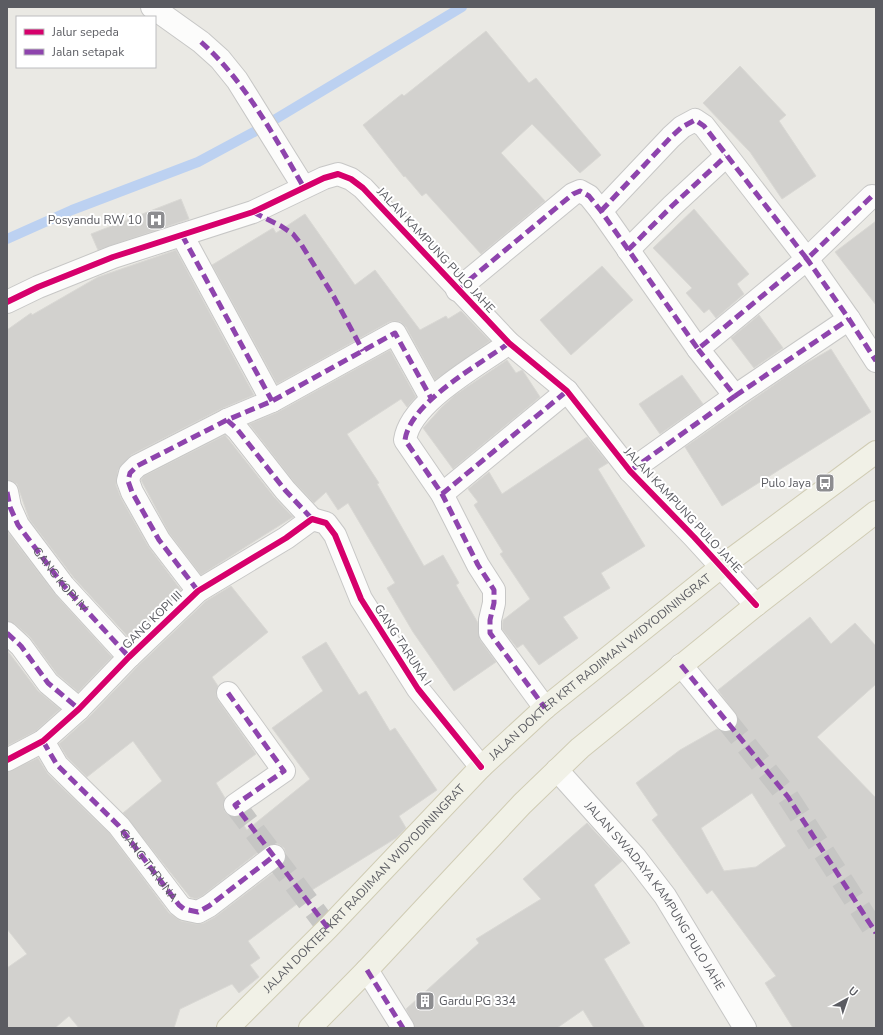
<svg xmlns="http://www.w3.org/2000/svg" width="883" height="1035" font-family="'Nunito Sans',sans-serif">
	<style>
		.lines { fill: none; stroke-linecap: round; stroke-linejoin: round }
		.stream { stroke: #bcd1f1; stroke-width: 10 }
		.building { fill: #d2d1ce; stroke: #d9d8d4; fill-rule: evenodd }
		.minor-tunnel { stroke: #c6c6c4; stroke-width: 22; stroke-dasharray: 22 11; stroke-linecap: butt }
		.minor-casing { stroke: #c7c7c6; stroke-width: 24 }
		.major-casing { stroke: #d0ccb4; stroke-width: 24 }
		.minor { stroke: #fcfcfb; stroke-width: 22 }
		.major { stroke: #f1f1e7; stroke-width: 22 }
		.quiet { stroke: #8e44ad; stroke-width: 5; stroke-dasharray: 10 5; stroke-linecap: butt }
		.cycleway-casing { stroke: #fff; stroke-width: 8 }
		.cycleway { stroke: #d6006c; stroke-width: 6 }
		.labels { text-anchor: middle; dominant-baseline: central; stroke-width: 4; stroke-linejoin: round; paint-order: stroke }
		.poi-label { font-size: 12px; fill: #5b5c62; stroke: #fff; text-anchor: end }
		.street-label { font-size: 12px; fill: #5b5c62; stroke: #fff }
	</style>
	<rect width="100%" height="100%" fill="#eae9e4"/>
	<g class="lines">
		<path class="stream" d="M7,239L72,210L198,162L254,132L462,7"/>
	</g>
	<path class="building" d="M486,31L529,83L536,78L601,155L580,173L532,124L501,153L545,201L481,254L426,193L422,196L405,176L404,177L363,125L402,94L404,96Z
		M740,66L786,115L779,121L816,176L782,199L750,152L703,103Z
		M181,199L189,219L98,250L91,234Z
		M694,209L749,274L737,284L744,294L716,318L709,309L704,313L686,293L692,288L653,248Z
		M305,214L355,285L375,270L420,330L446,316L448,319L461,311L490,341L435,380L406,327L401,322L395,321L389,322L277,384L212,265L273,228L276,233Z
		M876,221V305L835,252Z
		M176,250L254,395L221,409L131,455L118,470L116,485L121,498L148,546L181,590L130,639L74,578L29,519L17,484L7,480V330L31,313L32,315L98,277Z
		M602,266L633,300L571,355L540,320Z
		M759,315L783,348L754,368L731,338Z
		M831,349L871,412L722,506L685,447L798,368Z
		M390,350L416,397L407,407L401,399L347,434L379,483L377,484L424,566L443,555L459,583L456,585L478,623L480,640L496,662L454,691L413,632L387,588L395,583L348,503L338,510L326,492L314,503L294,482L249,424L278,412Z
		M507,360L516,373L522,370L523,371L540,397L453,469L423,428L441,408L455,395Z
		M682,375L703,404L660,434L639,404Z
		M225,435L275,498L293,517L201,575L169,533L141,480L144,476Z
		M587,437L608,463L598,469L645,546L601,573L610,588L563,617L578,638L539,665L523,644L517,648L502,629L503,620L530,599L500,554L503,552L474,505L478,502L468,489L489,472L502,494Z
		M7,531L55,594L112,657L78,692L57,674L30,637L15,624L7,621Z
		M231,586L268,632L212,677L218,686L216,694L218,700L256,754L216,783L225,798L223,806L225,812L230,816L238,817L247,830L310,779L272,728L323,691L302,657L326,642L359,695L366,691L390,731L395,728L437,790L399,816L406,828L396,838L299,898L301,901L248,941L260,958L250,965L259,977L239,993L232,984L180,1009L174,1028H79L69,1016L55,1028H7V968L27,954L7,929V772L38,758L48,774L110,834L169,913L181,921L196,924L204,923L215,917L282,866L285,861L286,854L284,848L278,844H272L266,846L202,896L196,899L190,897L123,813L162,781L133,741L87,777L67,757L59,744L88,718L138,666L206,601Z
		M810,617L831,644L855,623L876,646V684L817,737L876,798V1028H793L765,983L776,976L712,890L707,894L670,844L652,820L658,815L636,783L680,750L717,729L728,732L734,729L738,724V718L718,690ZM752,793L786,846L756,867L724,871L701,828Z
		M7,650L38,691L60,709L36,731L7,746Z
		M587,823L622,861L594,885L630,943L604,959L645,1028H594L583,1010L557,1028H415L406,1009L479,943L476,939L541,899L523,879Z"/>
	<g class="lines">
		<path class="minor-tunnel" d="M726,720L788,797L876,933
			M235,805L328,928"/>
		<defs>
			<g id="minor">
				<path d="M152,7L201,42L220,59L237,80L303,186"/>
				<path d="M601,211L671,137L682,127L695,120L704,126L807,259L872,196"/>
				<path d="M182,235L272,401"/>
				<path d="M628,250L673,205L726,156"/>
				<path d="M457,290L573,194L580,191L589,196L601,211L698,349L807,259L849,319L876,361"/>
				<path d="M7,302L38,287L113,257L253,212L324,178L338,174L351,179L363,188L509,343L567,391L630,471L694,537L756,605"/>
				<path d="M509,343C479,365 410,402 405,440L442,494L478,565L494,590V603L490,620V633L545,708"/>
				<path d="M735,396L849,319"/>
				<path d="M227,420L237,429L285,490L312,519"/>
				<path d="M630,471L735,396L698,349"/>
				<path d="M7,492L10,507L18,525L64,586L129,657"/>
				<path d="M442,494L567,391"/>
				<path d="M198,591L159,540L132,492L128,481L130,473L137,466L227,420L272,401L395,333L431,398"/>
				<path d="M7,633L21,646L48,683L79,709"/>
				<path d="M681,665L726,720"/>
				<path d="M228,693L284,771L235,805"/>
				<path d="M43,741L57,765L119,826L179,905L184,909L198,912L209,906L274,856"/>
				<path d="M7,760L43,741L79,709L129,657L198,591L286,538L312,519L326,523L335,535L361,599L418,689L481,767"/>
				<path id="s1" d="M557,770L635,857L665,896L745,1028"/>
				<path d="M367,970L403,1028"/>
			</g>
			<g id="major">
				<path id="s2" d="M228,1028L328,928L481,767L545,708L721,567L876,452"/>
				<path d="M310,1028L367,970L522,804L580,748L756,605L876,512"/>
			</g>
		</defs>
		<use href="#minor" class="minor-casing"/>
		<use href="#major" class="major-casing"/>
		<use href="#minor" class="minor"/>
		<use href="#major" class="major"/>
		<g class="quiet">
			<path d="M201,42C245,81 274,136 303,186"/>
			<path d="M601,211L671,137L682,127L695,120L704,126L807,259L872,196"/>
			<path d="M253,212L281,226L293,234L301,244L334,297L363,351"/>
			<path d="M182,235L272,401"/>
			<path d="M628,250L673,205L726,156"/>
			<path d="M457,290L573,194L580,191L589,196L601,211L698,349L807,259L849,319L876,361"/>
			<path d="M509,343C479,365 410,402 405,440L442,494L478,565L494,590V603L490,620V633L545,708"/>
			<path d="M735,396L849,319"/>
			<path d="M227,420L237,429L285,490L312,519"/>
			<path d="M630,471L735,396L698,349"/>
			<path id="s3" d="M7,492L10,507L18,525L64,586L129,657"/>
			<path d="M442,494L567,391"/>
			<path d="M198,591L159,540L132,492L128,481L130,473L137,466L227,420L272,401L395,333L431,398"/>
			<path d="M7,633L21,646L48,683L79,709"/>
			<path d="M681,665L788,797L876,933"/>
			<path d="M228,693L284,771L235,805L328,928"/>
			<path id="s4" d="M43,741L57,765L119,826L179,905L184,909L198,912L209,906L274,856"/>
			<path d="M367,970L403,1028"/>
		</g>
		<defs>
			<path id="cycleway" d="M7,302L38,287L113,257L253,212L324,178L338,174L351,179L363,188L509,343L567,391L630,471L694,537L756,605
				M7,760L43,741L79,709L129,657L198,591L286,538L312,519L326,523L335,535L361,599L418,689L481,767"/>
		</defs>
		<use href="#cycleway" class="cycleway-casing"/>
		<use href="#cycleway" class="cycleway"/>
	</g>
	<defs>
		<symbol id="hospital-square" viewBox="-11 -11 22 22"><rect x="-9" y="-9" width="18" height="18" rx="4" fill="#8d8d90" stroke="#fff"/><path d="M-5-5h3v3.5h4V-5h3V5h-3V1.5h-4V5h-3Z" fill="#fff"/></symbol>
		<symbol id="bus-square" viewBox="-11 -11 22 22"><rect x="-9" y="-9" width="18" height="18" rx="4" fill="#8d8d90" stroke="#fff"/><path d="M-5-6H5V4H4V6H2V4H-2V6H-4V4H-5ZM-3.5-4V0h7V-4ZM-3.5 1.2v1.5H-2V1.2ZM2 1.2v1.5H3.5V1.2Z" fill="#fff"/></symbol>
		<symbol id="building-square" viewBox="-11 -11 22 22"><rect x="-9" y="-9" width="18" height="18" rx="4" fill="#8d8d90" stroke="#fff"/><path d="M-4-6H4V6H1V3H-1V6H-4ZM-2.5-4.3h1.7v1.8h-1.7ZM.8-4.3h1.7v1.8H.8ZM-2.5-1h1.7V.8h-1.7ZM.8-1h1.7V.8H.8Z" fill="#fff"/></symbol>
	</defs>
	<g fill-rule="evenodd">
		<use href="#hospital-square" x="145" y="209" width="22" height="22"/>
		<use href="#bus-square" x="814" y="472" width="22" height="22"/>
		<use href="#building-square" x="414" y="990" width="22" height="22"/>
	</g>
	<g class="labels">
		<g class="poi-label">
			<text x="142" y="220">Posyandu RW 10</text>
			<text x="811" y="483">Pulo Jaya</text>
			<text x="439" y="1001" text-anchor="start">Gardu PG 334</text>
		</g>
		<g class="street-label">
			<text transform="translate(436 250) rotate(47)">JALAN KAMPUNG PULO JAHE</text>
			<text transform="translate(683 510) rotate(47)">JALAN KAMPUNG PULO JAHE</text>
			<text stroke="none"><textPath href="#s3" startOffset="104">GANG KOPI IV</textPath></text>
			<text transform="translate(152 620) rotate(-44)">GANG KOPI III</text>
			<text transform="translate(403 645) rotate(57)">GANG TARUNA I</text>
			<text stroke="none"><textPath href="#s2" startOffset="519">JALAN DOKTER KRT RADJIMAN WIDYODININGRAT</textPath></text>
			<text stroke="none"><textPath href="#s4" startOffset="164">GANG TARUNA</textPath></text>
			<text stroke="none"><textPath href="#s2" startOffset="195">JALAN DOKTER KRT RADJIMAN WIDYODININGRAT</textPath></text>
			<text stroke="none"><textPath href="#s1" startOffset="160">JALAN SWADAYA KAMPUNG PULO JAHE</textPath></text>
		</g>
	</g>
	<rect width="883" height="1035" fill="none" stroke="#5b5c62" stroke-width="16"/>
	<rect x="16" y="16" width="140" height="52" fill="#ffffff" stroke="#bdbec0"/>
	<rect x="24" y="29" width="20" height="6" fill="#d6006c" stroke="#bdbec0"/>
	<text x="52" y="36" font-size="12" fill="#5b5c62">Jalur sepeda</text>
	<rect x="24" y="49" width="20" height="6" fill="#8e44ad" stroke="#bdbec0"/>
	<text x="52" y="56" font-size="12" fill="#5b5c62">Jalan setapak</text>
	<g transform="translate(847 999) rotate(40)" stroke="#ffffff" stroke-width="3" paint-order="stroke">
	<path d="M0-3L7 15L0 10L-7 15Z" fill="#5b5c62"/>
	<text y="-6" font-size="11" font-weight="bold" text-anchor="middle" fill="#5b5c62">U</text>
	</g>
</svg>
